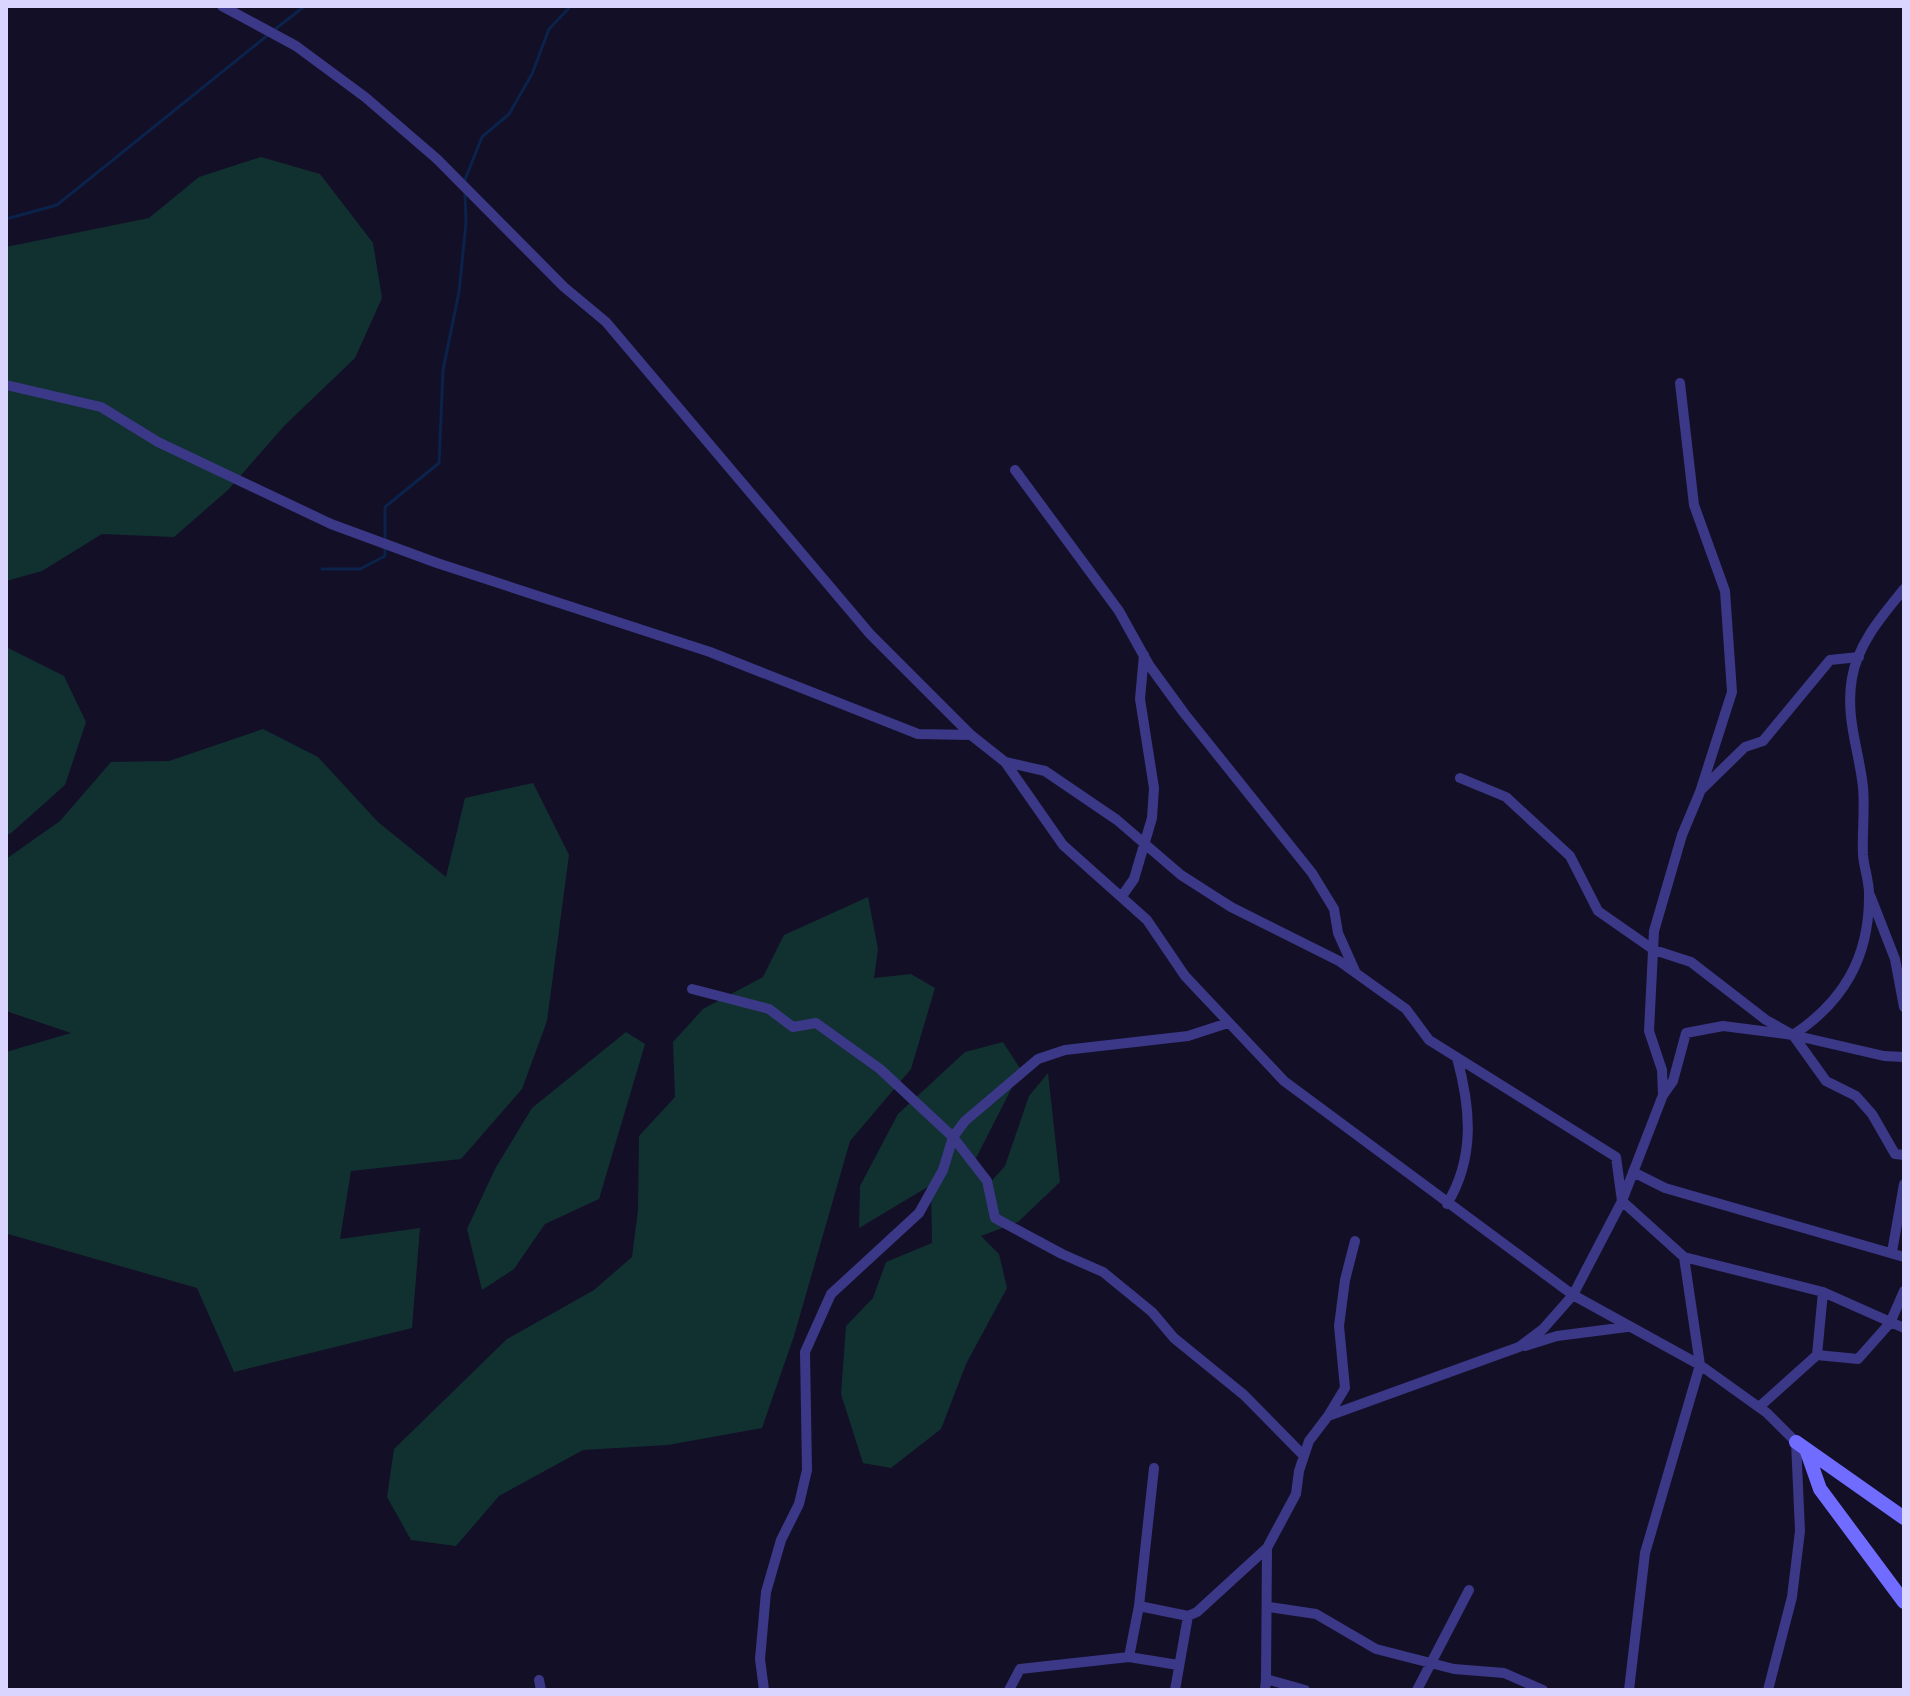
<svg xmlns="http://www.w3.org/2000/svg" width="1910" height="1696" font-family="'Nunito Sans',sans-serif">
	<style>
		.green { fill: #113130 }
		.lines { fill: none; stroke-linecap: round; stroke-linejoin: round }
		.stream { stroke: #0b224a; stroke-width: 3 }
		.street { stroke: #3b3887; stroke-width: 10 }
		.secondary { stroke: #6f6cff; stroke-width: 14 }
	</style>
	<rect width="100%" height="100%" fill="#130f27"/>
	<path class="green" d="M261,157L320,174L373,243L382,298L355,358L285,425L228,490L174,537L102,534L42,571L6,581V247L149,218L199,177Z
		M6,647L64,676L86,722L65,785L10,834H6Z
		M263,729L318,757L378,822L446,877L465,798L533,783L569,855L547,1021L522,1089L461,1159L351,1171L340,1239L420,1228L412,1328L234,1372L197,1288L8,1234L6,1230V1052L71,1033L6,1011V859L60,821L111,762L169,761Z
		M868,897L878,949L874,978L911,974L935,988L911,1069L850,1141L794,1336L762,1428L668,1445L583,1450L499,1496L456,1546L411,1540L387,1497L394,1449L507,1339L594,1290L632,1257L638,1210L639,1136L675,1097L673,1042L703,1009L763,977L784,935Z
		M626,1032L645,1044L599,1199L545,1224L514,1269L482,1290L467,1229L495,1169L532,1108Z
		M1003,1042L1021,1070L976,1158L986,1187L1005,1166L1029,1096L1048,1073L1060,1182L1018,1222L981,1236L999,1254L1007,1288L966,1364L941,1429L891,1468L863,1463L841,1394L846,1326L873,1298L886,1262L932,1243L931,1185L859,1228L860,1186L898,1114L965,1052Z"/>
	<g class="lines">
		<path class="stream" d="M274,30L305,6
			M464,182L482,137L509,114L532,74L549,29L571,6
			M6,219L57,205L268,35
			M322,569H360L385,556V507L439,463L443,370L459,292L466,223L465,194"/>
		<path class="street" d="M222,6L296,46L365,97L437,159L564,287L606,322L870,634L971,735L1005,762L1063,845L1147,920L1185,976L1284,1081L1573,1295L1700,1365L1767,1413L1796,1442L1800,1531L1792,1597L1768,1690
			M6,385L101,407L158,442L331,524L437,563L710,652L918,734L971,735
			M1015,470L1119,611L1149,665L1184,713L1312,873L1334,909L1338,933L1355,971
			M1005,762L1045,771L1117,820L1181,875L1231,907L1339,961L1406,1009L1429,1040L1616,1157L1622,1201L1684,1257L1700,1365L1645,1553L1629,1690
			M1460,778L1506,797L1570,856L1598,911L1654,950L1691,962L1766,1020L1793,1035L1826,1081L1856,1096L1872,1114L1895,1154L1904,1155
			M1701,790L1745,747L1763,741L1830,660L1859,657
			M1870,895L1895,959L1904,1007
			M1122,896L1134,879L1152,818L1154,788L1140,699L1144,655
			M692,989L769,1009L793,1027L816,1023L880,1069L953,1137L987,1181L995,1218L1062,1254L1103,1272L1152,1312L1174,1338L1244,1395L1304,1456
			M1793,1035C1843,1002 1869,958 1869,897C1870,883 1864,869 1863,855C1862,832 1865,809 1863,787C1859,750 1845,717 1852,678C1858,643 1882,616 1904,589
			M1663,1095L1673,1081L1686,1033L1723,1026L1793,1035L1884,1056L1904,1057
			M1633,1172L1665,1188L1904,1257
			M1447,1204C1475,1158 1471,1109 1457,1058
			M1892,1252L1904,1184
			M1684,1257L1823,1292L1904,1328
			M1525,1346L1557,1336L1627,1327
			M1817,1355L1823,1292
			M1759,1407L1817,1355L1858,1359L1890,1323L1904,1291
			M1328,1416L1345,1388L1339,1326L1345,1280L1355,1241
			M1139,1606L1188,1616L1197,1612L1267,1548L1296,1494L1299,1471L1309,1441L1328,1416L1519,1347L1543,1329L1573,1295L1622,1201L1663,1095L1662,1070L1649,1031L1654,931L1682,835L1700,792L1732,692L1725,591L1694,505L1680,383
			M1269,1607L1316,1614L1376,1649L1454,1669L1504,1673L1543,1690
			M1129,1657L1139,1606L1154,1468
			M1266,1679L1267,1548
			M539,1680L541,1690
			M764,1690L760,1659L766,1592L781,1540L799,1504L807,1470L805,1352L831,1294L919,1213L943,1170L953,1137L965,1121L1038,1059L1065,1050L1188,1036L1228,1023
			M1009,1690L1020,1669L1129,1657L1178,1665
			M1175,1690L1188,1616
			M1265,1690L1266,1679L1305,1690
			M1417,1690L1469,1590"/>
		<path class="secondary" d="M1796,1442L1904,1518
			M1806,1449L1820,1489L1904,1602"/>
	</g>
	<rect width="1910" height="1696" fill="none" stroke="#d9d5ff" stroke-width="16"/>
</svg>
